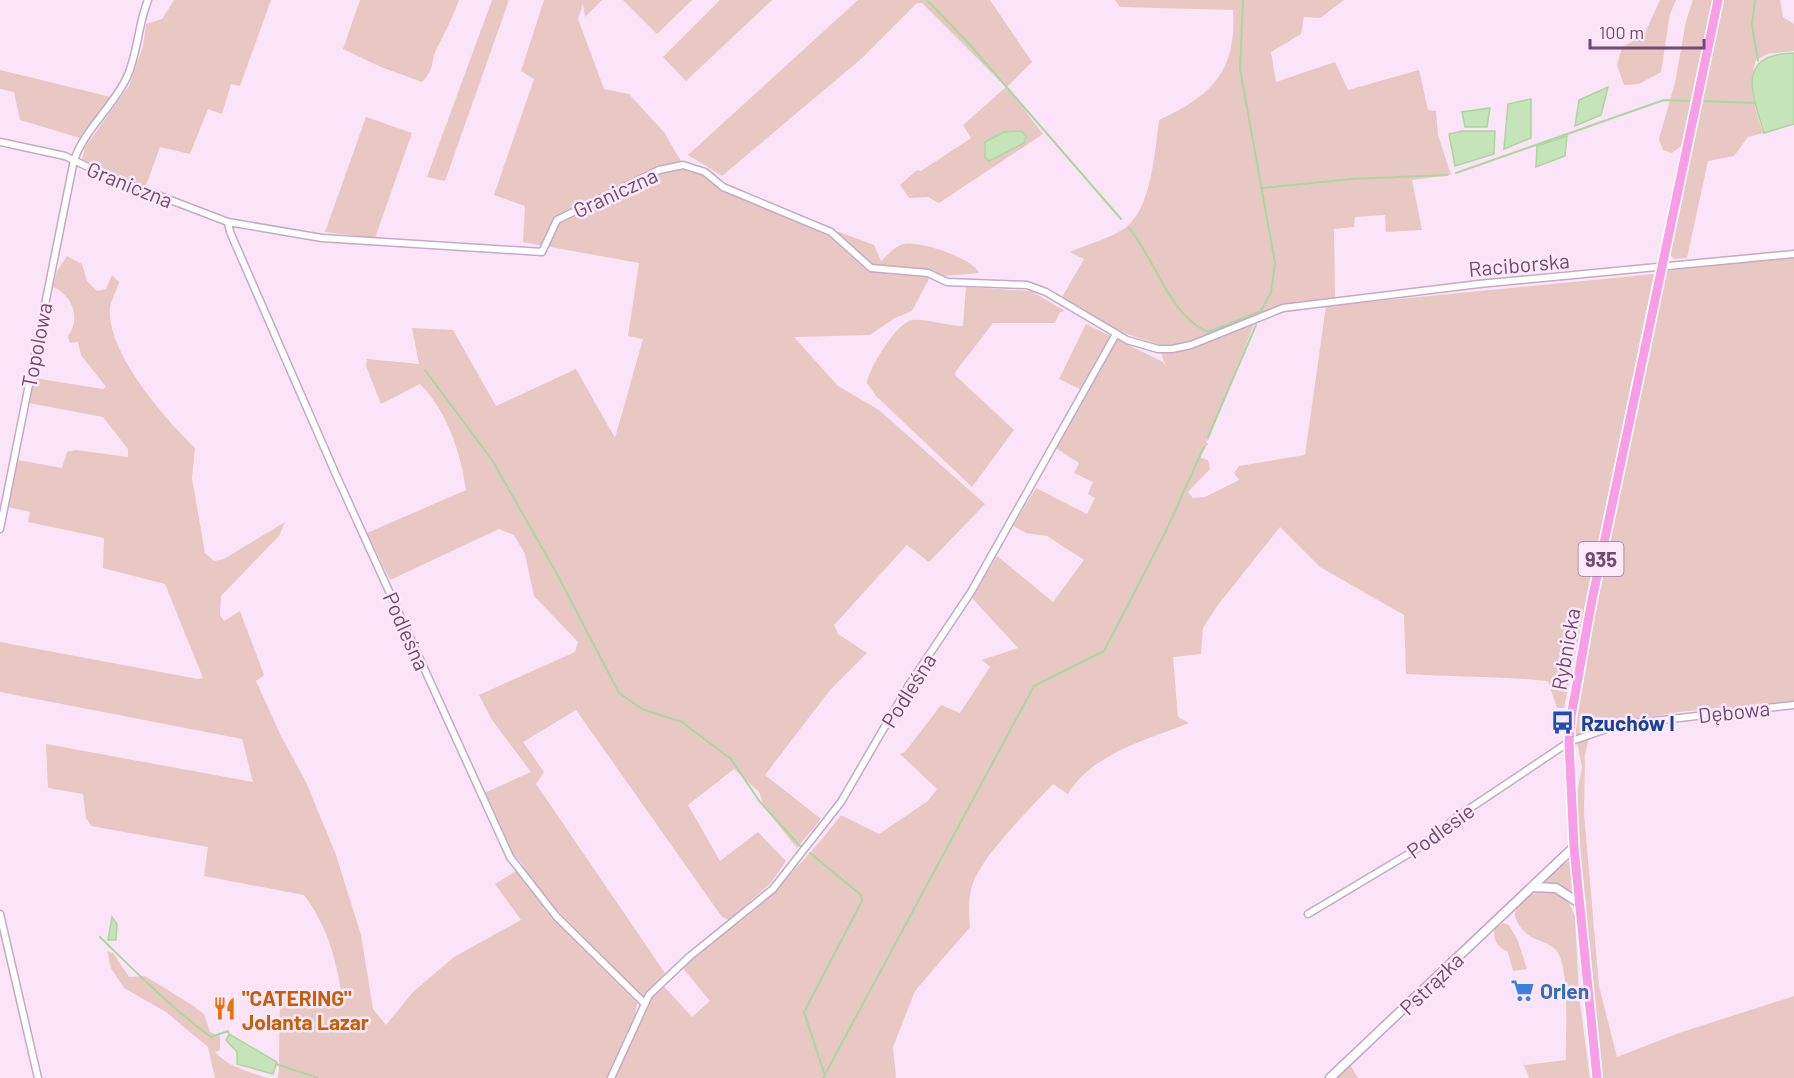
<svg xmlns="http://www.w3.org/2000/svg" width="1794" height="1078" font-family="Barlow,sans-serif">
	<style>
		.green { fill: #e8c8c3 }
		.water { fill: #c6e4b9; stroke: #afd5a0; stroke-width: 1.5 }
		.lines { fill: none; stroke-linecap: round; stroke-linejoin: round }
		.stream { stroke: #afd5a0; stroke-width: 2 }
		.street-casing { stroke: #c8a8c8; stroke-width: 9 }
		.secondary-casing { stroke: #c7a1c7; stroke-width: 11 }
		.primary-casing { stroke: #fff; stroke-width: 12 }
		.street { stroke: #fff; stroke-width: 6 }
		.secondary { stroke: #fff; stroke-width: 8 }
		.primary { stroke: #f79ee7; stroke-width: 9 }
		.labels { text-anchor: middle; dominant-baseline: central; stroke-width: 5; stroke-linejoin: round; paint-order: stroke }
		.shield { fill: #fee9fb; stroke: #9a7a9b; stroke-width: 1.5 }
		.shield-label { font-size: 20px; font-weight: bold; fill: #6f4a72 }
		.street-label { font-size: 21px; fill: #6f4a72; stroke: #fee9fb }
		.transit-label { font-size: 21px; font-weight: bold; fill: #164399; stroke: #fee9fb; text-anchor: start }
		.shop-label { font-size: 21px; font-weight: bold; fill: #366cbe; stroke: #fee9fb; text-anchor: start }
		.food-label { font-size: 21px; font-weight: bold; fill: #c56008; stroke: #fee9fb; text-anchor: start }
	</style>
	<rect width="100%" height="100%" fill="#fbe4f7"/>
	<path class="green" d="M174,0H271L240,86L231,84L222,114L208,109L190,154L160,147L145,188L82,159L85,147L129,86L143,46L146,24L162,19Z
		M360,0H459C453,17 445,32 437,48C430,63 435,69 422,82L381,67L343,49Z
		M492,0H509L445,181L427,177Z
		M544,0H602L585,17L583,4L578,19L604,89L629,94L664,132L686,170L702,175L725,191L828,236L839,232L874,245L881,261C888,255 894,247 903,244C919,240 973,258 979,273L930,277L912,311L895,318L870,335L794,337L838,386L879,410L985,504L929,562L907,545L834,625L838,634L867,653L830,690L765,775L821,819L797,848L764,807L759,792L734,769L688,805L720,861L758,832L786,861L771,883L729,920L722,917L576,710L523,742L544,772L536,784L665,973L643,997L551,904L543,908L637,1003L634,1022L608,1078H274H278L279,1066L280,996L343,1005C338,966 329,928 304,895L204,876L208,847L91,826L86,818L83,794L48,788L46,744L253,782L242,739L0,692V642L198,679L203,678L165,584L103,568L104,538L28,522L30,512L8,507L18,460L62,468L67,452L76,450L128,457V449L103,417L29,403L34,378L103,389L106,387L81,355L78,342L70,343L68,336C81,318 73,296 53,287L57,271L67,256L82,264L87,281L97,291L106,289L112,275L119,282C117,290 111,300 110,308C106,352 165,419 195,448L192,478L205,553L214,561L224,559L285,522L279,536L221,596L220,615L224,621L240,611L264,675L256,681L281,736L306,782L336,855L361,935L373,1009L386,1025L413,992L454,957L521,920L495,884L524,866L511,851L482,794L531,772L492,720L479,695L575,652L578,642L534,596L525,554L514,535L499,529L390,580L367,533L466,490C461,453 447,411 420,384L381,404L366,366L367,359L419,364L412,328L453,330L496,406L576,369L615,438L643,339L628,336L639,263L523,242L525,206L494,195L534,79L521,71Z
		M623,0H692L657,34Z
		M720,0H772L686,81L663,57Z
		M858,0H990L1032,62L1007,87L1043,134L939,203L928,197L909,198L900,185L917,170L921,171L971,138L963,125L1006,87L922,3H917L861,59L722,176L688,155Z
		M1115,0H1344L1320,18L1304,17L1301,34L1271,52L1276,82L1335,62L1348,90L1419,70L1428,110L1436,111L1438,135L1451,175L1412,180L1422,230L1386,232L1385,215L1355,217L1354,227L1334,229L1335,300L1283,308L1172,349L1115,330L1062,297L1084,259L1070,252C1087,244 1110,239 1125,228C1152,209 1155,149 1159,120C1211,96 1237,72 1233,10L1120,7Z
		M1660,0H1676L1670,14L1661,72L1639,84L1624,85L1617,65L1622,47L1644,35Z
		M1693,0H1718L1689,140L1672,153L1663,150L1659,139L1675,83L1686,21Z
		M1724,0H1780L1783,17L1794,24V51L1768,54L1756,60C1747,86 1755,108 1763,133L1748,137L1734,156L1708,161L1687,258L1674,259L1669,254Z
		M0,70L111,97L80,138L20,120L14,92L0,89Z
		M366,117L412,133L375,238L325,232Z
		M1794,256V701L1679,712L1592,726L1585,755L1584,813L1599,986L1617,1057L1679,1033L1794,996V1078H1602L1590,982L1575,803L1582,767L1575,732L1596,607L1665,271Z
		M1654,274L1564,708H1557L1548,681C1501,676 1453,677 1406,674L1404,615L1320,567L1280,527L1217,606L1203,628L1201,654L1173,657L1178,717L1189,723C1149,739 1091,754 1068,794L1053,784C1031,808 981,856 972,886C968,900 969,913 970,927L915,991L893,1047L896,1078H614L653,994L662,984L692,1017L710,1001L681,966C744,919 793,878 841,815L879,834L928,801L937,789L900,754L905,752L941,705L960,713L990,667L982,660L1018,648L972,598L997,556L1053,602L1084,560L1047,536L1026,533L1013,526L1036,488L1087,514L1095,498L1088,494L1093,482L1074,473L1079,463L1054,447L1082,390L1059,379L1086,324L1163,362L1166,367L1161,353L1186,349L1255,322L1208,441L1205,439L1208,444L1199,457L1208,460L1210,469L1188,492L1193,498L1205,497L1239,480L1234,473L1239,466L1305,455L1326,306Z
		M966,287L1031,291L1065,311L1060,312L1055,323H993L956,371L955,375L1014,430L972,487L876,396L867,383C869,368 897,322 912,320C925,318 947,326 963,326Z
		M1570,861L1572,891L1543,882L1559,866Z
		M1541,891L1558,894L1568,901L1575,916L1579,995L1590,1078H1529L1523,1062L1525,1065L1566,1060C1565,1037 1571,963 1555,949C1539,936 1526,943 1515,917C1514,903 1528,895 1541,891Z
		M1503,923L1509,925L1518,941L1527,969L1513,971L1508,952C1498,948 1492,939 1495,928Z
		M107,951L113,953L129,977L145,976L192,1005L204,1014L210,1032L220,1036V1050L215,1052C229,1067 247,1071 266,1078H215L208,1047L166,1012L124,988L111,968Z
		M1346,1058L1358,1078H1323Z"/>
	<path class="water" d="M1794,53V124L1764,133C1752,93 1735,54 1794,53Z
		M1608,87L1601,115L1575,126L1579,100Z
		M1531,99V138L1504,149L1508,104Z
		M1490,108L1487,127H1465L1462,112Z
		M1021,131L1026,136L1024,143L989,161L985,157V142L1004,132Z
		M1462,131H1495L1494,154L1455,166L1449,134Z
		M1567,136L1565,156L1536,167L1537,146Z
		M112,917L117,924L116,940H108Z
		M229,1034L277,1062L273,1074L237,1064V1052L226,1040Z"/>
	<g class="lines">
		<path class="stream" d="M927,0L971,46L1121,219
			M1755,0L1752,25L1758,61
			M1704,101L1754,103
			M1456,173L1664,100L1690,101
			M1262,188L1351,179L1447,175
			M1129,228C1155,259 1171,318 1208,332L1261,311L1271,292L1275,263L1240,69L1243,0
			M425,370L492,460L557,574L619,693L642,709L682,722L731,759L760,802L802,848
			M1208,437L1256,325
			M810,853L861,895L862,901L804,1012L825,1076
			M100,937C136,972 170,1007 211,1037L228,1031L229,1034
			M276,1064L318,1078
			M823,1078L1034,686L1104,651L1165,533L1204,447"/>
		<defs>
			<path id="street" d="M0,142L65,156L105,175L228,222L322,238L542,252L557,220L659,170L683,165L705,172L723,187L831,232L871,268L928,273L947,282L1027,285L1046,292L1127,340L1158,349H1172L1191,345L1283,308L1479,284L1794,254
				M228,222L230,232L337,477L510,857L556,916L644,1003
				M0,529L74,160C85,129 113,107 127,77C138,53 138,24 148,0
				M0,914L38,1078
				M1308,914L1420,847L1457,817L1569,742L1618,725L1794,705
				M611,1078L649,995L689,957L773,889L841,802L909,685L971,592L1116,334"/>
			<path id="secondary" d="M1532,887L1556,888L1579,903
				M1330,1078L1574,847"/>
			<path id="primary" d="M1597,1078L1574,847L1569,742L1571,717L1591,605L1718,0"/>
		</defs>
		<use href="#street" class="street-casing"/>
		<use href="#secondary" class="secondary-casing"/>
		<use href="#primary" class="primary-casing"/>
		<use href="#street" class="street"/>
		<use href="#secondary" class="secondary"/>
		<use href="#primary" class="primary"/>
	</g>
	<defs>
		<symbol id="bus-bare" viewBox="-9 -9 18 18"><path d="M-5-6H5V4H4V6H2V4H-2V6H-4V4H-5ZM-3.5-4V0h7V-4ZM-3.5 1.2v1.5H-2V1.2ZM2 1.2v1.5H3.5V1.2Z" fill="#1a4fb4" stroke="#fee9fb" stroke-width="2.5" paint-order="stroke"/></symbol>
		<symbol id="supermarket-bare" viewBox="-9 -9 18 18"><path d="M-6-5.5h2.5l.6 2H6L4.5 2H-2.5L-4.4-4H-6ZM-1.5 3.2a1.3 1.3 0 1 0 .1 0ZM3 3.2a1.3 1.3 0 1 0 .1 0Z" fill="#3f7fe0" stroke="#fee9fb" stroke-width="2.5" paint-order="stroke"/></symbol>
		<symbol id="restaurant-bare" viewBox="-9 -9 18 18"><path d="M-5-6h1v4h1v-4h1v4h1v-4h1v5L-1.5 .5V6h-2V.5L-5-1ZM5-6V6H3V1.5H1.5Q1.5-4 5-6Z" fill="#e8710a" stroke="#fee9fb" stroke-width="2.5" paint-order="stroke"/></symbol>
	</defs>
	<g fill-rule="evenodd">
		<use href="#bus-bare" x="1546" y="706" width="33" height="33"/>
		<use href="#supermarket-bare" x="1506" y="974" width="33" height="33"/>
		<use href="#restaurant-bare" x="208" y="992" width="33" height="33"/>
	</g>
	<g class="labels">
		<rect class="shield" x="1578.5" y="542" width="45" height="34" rx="4.5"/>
		<g class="shield-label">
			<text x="1601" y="559">935</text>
		</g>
		<g class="street-label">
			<text transform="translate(130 184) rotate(22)">Graniczna</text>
			<text transform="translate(615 192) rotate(-25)">Graniczna</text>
			<text transform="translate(1519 264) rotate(-5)">Raciborska</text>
			<text transform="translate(36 345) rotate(-79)">Topolowa</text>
			<text transform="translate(407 631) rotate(66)">Podleśna</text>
			<text transform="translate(1565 649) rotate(-80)">Rybnicka</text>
			<text transform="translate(908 690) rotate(-58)">Podleśna</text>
			<text transform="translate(1734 711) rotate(-6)">Dębowa</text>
			<text transform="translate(1440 830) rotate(-36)">Podlesie</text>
			<text transform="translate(1431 983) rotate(-44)">Pstrązka</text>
		</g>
		<g class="transit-label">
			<text x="1581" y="722">Rzuchów I</text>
		</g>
		<g class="shop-label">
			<text x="1540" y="990">Orlen</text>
		</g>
		<g class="food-label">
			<text x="242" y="997">"CATERING"<tspan x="242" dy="24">Jolanta Lazar</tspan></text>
		</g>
	</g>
	<path d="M1590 39v9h114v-9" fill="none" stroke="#6f4a72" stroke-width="3"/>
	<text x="1599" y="39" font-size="18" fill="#6f4a72" stroke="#fee9fb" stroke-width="4.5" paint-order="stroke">100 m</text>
</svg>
